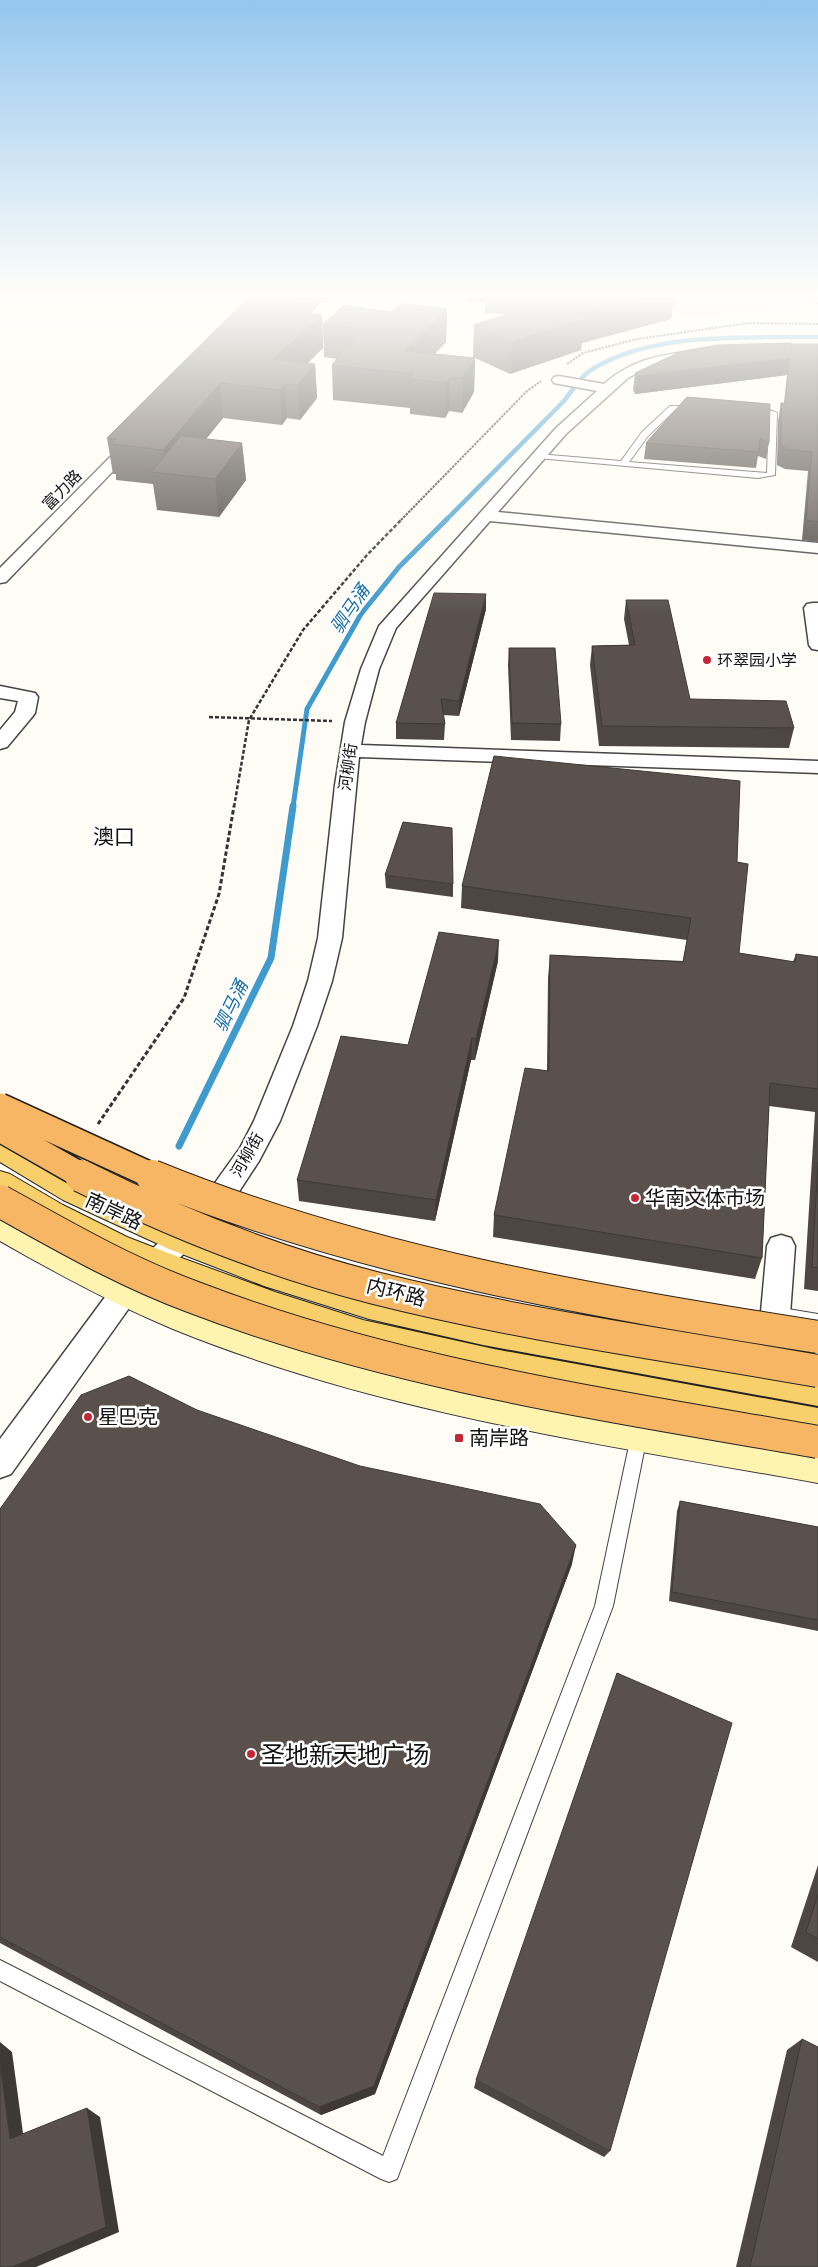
<svg xmlns="http://www.w3.org/2000/svg" width="818" height="2267" font-family="'Zilla Slab','Noto Sans SC',serif">
	<style>
		.industrial { fill: #ede6ef }
		.lines { fill: none; stroke-linecap: round; stroke-linejoin: round }
		.stream-far2 { stroke: #3f9bce; stroke-width: 4.5 }
		.stream-far1 { stroke: #3f9bce; stroke-width: 5 }
		.stream { stroke: #3f9bce; stroke-width: 7 }
		.service-casing { stroke: #444; stroke-width: 2 }
		.minor-casing { stroke: #444; stroke-width: 3 }
		.secondary-casing { stroke: #333; stroke-width: 2 }
		.primary-casing { stroke: #222; stroke-width: 2 }
		.path-far2 { stroke: #333; stroke-width: 2; stroke-dasharray: 2.5 1; stroke-linecap: butt }
		.path-far1 { stroke: #333; stroke-width: 2.5; stroke-dasharray: 4 2; stroke-linecap: butt }
		.path { stroke: #333; stroke-width: 3; stroke-dasharray: 4.5 2.5; stroke-linecap: butt }
		.service { fill: #fff; fill-rule: evenodd }
		.minor { fill: #fff; fill-rule: evenodd }
		.secondary { fill: #fff3b0; fill-rule: evenodd }
		.primary { fill: #f8d06b; fill-rule: evenodd }
		.trunk-bridge-far1-casing { stroke: #222; stroke-width: 28; stroke-linecap: butt }
		.trunk-bridge-casing { stroke: #222; stroke-width: 34; stroke-linecap: butt }
		.trunk-bridge-far1 { stroke: #f6b664; stroke-width: 25 }
		.trunk-bridge { stroke: #f6b664; stroke-width: 32 }
		.wall { fill: #4d4642 }
		.shaded-wall { fill: #3f3936 }
		.building { fill: #5a514d; stroke: #3f3936 }
		.poi-dot { fill: #c32735; stroke: #fff; stroke-width: 2 }
		.labels { text-anchor: middle; dominant-baseline: central; stroke-width: 5; stroke-linejoin: round; paint-order: stroke }
		.far-street-label { font-size: 16px; fill: #111; stroke: #fff }
		.far-poi-label { font-size: 16px; fill: #111; stroke: #fff; text-anchor: start }
		.far-water-label { font-size: 18px; font-style: italic; fill: #176da5; stroke: #fff }
		.poi-label { font-size: 20px; fill: #111; stroke: #fff; text-anchor: start }
		.street-label { font-size: 20px; fill: #111; stroke: #fff }
		.neighbourhood-label { font-size: 21px; fill: #111; stroke: #fff }
		.near-poi-label { font-size: 24px; fill: #111; stroke: #fff; text-anchor: start }
	</style>
	<rect width="100%" height="100%" fill="#fffcf5"/>
	<path class="industrial" d="M650,297H797L811,303L690,317Z"/>
	<g class="lines">
		<path class="stream-far2" d="M446,520C484,482 522,443 561,404C571,394 578,378 591,370C652,331 748,338 818,337"/>
		<path class="stream-far1" d="M293,807L307,709L361,614L399,567L447,519"/>
		<path class="stream" d="M179,1146L271,958L293,806"/>
		<defs>
			<path id="service" d="M807,297L818,298V303L808,298Z
				M670,406H696L700,408L696,410H675L648,436L629,462L767,473L769,415L749,413L748,411C755,407 771,409 777,413L775,475L758,478L538,458L534,456L538,454L621,461L642,432Z
				M776,1307L818,1314V1326L771,1318L768,1313L771,1308Z
				M639,1429L645,1431L647,1436L613,1606L397,2179L389,2182L381,2179L0,1981V1960L383,2156L595,1606L631,1436L633,1431Z"/>
			<path id="minor" d="M702,349L709,353L707,356L650,366L628,378L566,434L498,512L818,543V553L490,521L396,628L379,669L365,722L361,745L818,761V773L359,757L342,938L332,981L317,1026L280,1121L259,1161L227,1210L210,1229L134,1301L11,1474L0,1478V1439L114,1285L190,1213L207,1194L240,1148L254,1121L293,1026L308,981L318,938L335,785L345,722L361,669L379,626L556,428L597,391L554,383L552,380L554,377L559,376L604,384C636,356 663,356 702,349Z
				M136,435L141,436L143,439L141,442L6,582L0,583V568L131,436Z
				M813,603H818V650L812,649L809,645L804,608L807,604Z
				M0,686L35,693L38,697L35,713L32,717L7,747L0,749V730L15,712L18,701L0,698Z
				M781,1235L791,1238L795,1246L787,1356L783,1365L772,1369L761,1365L757,1356L767,1246L771,1238Z"/>
			<path id="secondary" d="M0,1215L10,1219C71,1252 132,1286 197,1311C396,1388 609,1416 818,1453V1483C601,1444 379,1413 173,1329C113,1304 56,1273 0,1241Z"/>
			<path id="primary" d="M0,1138L10,1142C34,1156 58,1171 84,1184C174,1230 272,1268 370,1293C516,1331 669,1352 818,1378V1406L483,1345L369,1319L264,1286L169,1249L63,1200L0,1162Z
				M0,1171L10,1174L63,1205L127,1237L168,1253L275,1292L363,1320L494,1349L818,1408V1436C735,1421 651,1406 568,1390C499,1377 429,1365 361,1346C236,1309 113,1262 0,1196Z"/>
		</defs>
		<use href="#service" class="service-casing"/>
		<use href="#minor" class="minor-casing"/>
		<use href="#secondary" class="secondary-casing"/>
		<use href="#primary" class="primary-casing"/>
		<path class="path-far2" d="M567,364L583,353L637,339L749,323L818,324
			M401,520L527,391L541,381"/>
		<path class="path-far1" d="M209,717L332,721
			M234,807L249,720L303,630L367,555L402,519"/>
		<path class="path" d="M98,1124L184,998L219,894L234,806"/>
		<use href="#service" class="service"/>
		<use href="#minor" class="minor"/>
		<use href="#secondary" class="secondary"/>
		<use href="#primary" class="primary"/>
		<defs>
			<path id="trunk-bridge-far1" d="M0,1106L155,1177
				M0,1129L84,1177"/>
			<path id="trunk-bridge" d="M81,1176C175,1223 273,1262 375,1288C521,1325 670,1345 818,1371
				M152,1176C365,1263 592,1301 818,1337
				M0,1201C63,1236 125,1272 193,1297C393,1374 608,1405 818,1442"/>
		</defs>
		<use href="#trunk-bridge-far1" class="trunk-bridge-far1-casing"/>
		<use href="#trunk-bridge" class="trunk-bridge-casing"/>
		<use href="#trunk-bridge-far1" class="trunk-bridge-far1"/>
		<use href="#trunk-bridge" class="trunk-bridge"/>
	</g>
	<path class="wall" d="M249,297H330L324,303H320L310,314L322,315L323,348L308,363L315,364L317,398L300,420L287,418L282,425L223,418L206,439L242,443L246,480L219,517L157,510L153,484L116,480V474H113L107,438Z
		M465,297H674L671,319L582,343L581,350L510,374L473,357L474,325L507,314L485,313V303L465,301Z
		M447,309L446,342L435,354L475,358L474,392L462,413L449,411L445,418L410,414V408L333,400L332,365L337,359L324,357L323,324L391,312Z
		M818,344V542L802,540L808,471L785,469L777,465L778,421L781,403H784L787,375L635,394L633,390L635,373Z
		M687,397L769,443L766,459L758,456L756,468L644,459L646,443Z
		M626,600L690,699L794,728L789,748L599,746L590,665L592,646L629,645L624,619Z
		M486,609L459,716L443,715L445,724L444,740L396,739V723Z
		M509,648L561,724L560,741L511,740L508,665Z
		M737,862L739,953L793,962L796,954L818,957V1291L804,1289L815,1112L769,1106L762,1258L755,1279L493,1237L494,1215L547,1071L548,978L550,955L683,961L687,940L461,908L462,886Z
		M385,875L453,884V897L386,888Z
		M498,961L475,1060H471L435,1221L299,1201L297,1180L408,1045Z
		M197,1410L572,1564L375,2094L321,2115L0,1943V1509Z
		M680,1501L818,1527V1631L669,1601L677,1511Z
		M818,1865V1962L791,1947Z
		M802,2039L818,2267H736L787,2050Z
		M476,2080L610,2151L604,2157L474,2088Z"/>
	<path class="shaded-wall" d="M294,297H320V303L284,343L282,310Z
		M324,297H330L324,303Z
		M640,297H674L671,319L582,343L581,350L510,374L512,342L573,314Z
		M447,309L446,342L413,376L405,351Z
		M322,315L323,348L285,384L287,418L282,425L280,390L273,359Z
		M475,358L474,392L462,413L463,378Z
		M790,358L787,375L635,394L637,376Z
		M315,364L317,398L300,420L298,385Z
		M450,377L449,411L445,418L446,383Z
		M220,383L223,418L177,475L166,473L163,450Z
		M242,443L246,480L219,517L215,479Z
		M486,594V609L459,716V701Z
		M499,940L498,961L475,1060L476,1039Z
		M472,1038L471,1060L435,1221L436,1200Z
		M576,1545L572,1564L375,2094L321,2115L319,2107Z
		M0,2042L12,2052L25,2148L10,2139L0,2065Z
		M87,2108L100,2117L119,2232L36,2267H12Z"/>
	<path class="building" d="M249,297H294L282,310L322,315L273,359L315,364L298,385L285,384L280,390L220,383L163,450L111,444L116,439L107,438Z
		M562,297H640L573,314L584,319L512,342L474,325Z
		M401,303L447,309L405,351L475,358L463,378L450,377L446,383L410,379L413,374L332,365L360,329L323,324L344,305L391,312Z
		M791,343V349L792,344H818V522L806,520L812,452L789,450L781,446V403H785L790,358L637,376L635,373L680,352L717,345Z
		M687,397L770,404L769,443L760,439L759,452L646,443Z
		M181,436L242,443L215,479L151,472Z
		M434,593L486,594L459,701L441,699L445,724L396,723Z
		M626,600H668L690,699L786,701L794,728L602,726L592,646L635,645Z
		M509,648H555L561,724L512,723Z
		M494,756L740,781L737,862L748,864L739,953L795,962L796,954L818,957V1089L770,1083L762,1258L494,1215L525,1068L549,1071L550,955L683,962L691,918L462,886Z
		M403,822L452,828L453,884L385,875Z
		M439,932L499,940L476,1039L472,1038L436,1200L297,1180L341,1036L408,1045Z
		M818,1162V1268L812,1267Z
		M129,1376L197,1410L360,1466L540,1504L576,1545L374,2086L319,2107L0,1937V1509L81,1395Z
		M680,1501L818,1527V1620L672,1592Z
		M617,1673L732,1723L610,2151L476,2080Z
		M818,1894V1939L806,1932Z
		M802,2039L818,2047V2267H750Z
		M0,2065L10,2139L87,2108L106,2227L12,2267H0Z"/>
	<linearGradient id="sky" x2="0" y2="1"><stop stop-color="#95c6ee"/><stop offset="0.48" stop-color="#fffefa"/><stop offset="1" stop-color="#fffefa" stop-opacity="0"/></linearGradient>
	<rect width="818" height="614" fill="url(#sky)"/>
	<g class="poi-dot">
		<circle cx="707" cy="660" r="5"/>
		<circle cx="635" cy="1198" r="5"/>
		<circle cx="88" cy="1417" r="5"/>
		<rect x="454" y="1433" width="10" height="10" rx="2.5"/>
		<circle cx="251" cy="1754" r="5"/>
	</g>
	<g class="labels">
		<g class="far-street-label">
			<text transform="translate(62 490) rotate(-46)">富力路</text>
			<text transform="translate(348 767) rotate(-82)">河柳街</text>
			<text transform="translate(247 1155) rotate(-60)">河柳街</text>
		</g>
		<g class="far-poi-label">
			<text x="717" y="660">环翠园小学</text>
		</g>
		<g class="far-water-label">
			<text transform="translate(350 609) rotate(-56)">驷马涌</text>
			<text transform="translate(231 1006) rotate(-64)">驷马涌</text>
		</g>
		<g class="poi-label">
			<text x="645" y="1198">华南文体市场</text>
			<text x="98" y="1417">星巴克</text>
			<text x="469" y="1438">南岸路</text>
		</g>
		<g class="street-label">
			<text transform="translate(114 1211) rotate(25)">南岸路</text>
			<text transform="translate(396 1292) rotate(14)">内环路</text>
		</g>
		<g class="neighbourhood-label">
			<text x="114" y="836">澳口</text>
		</g>
		<g class="near-poi-label">
			<text x="261" y="1754">圣地新天地广场</text>
		</g>
	</g>
</svg>
